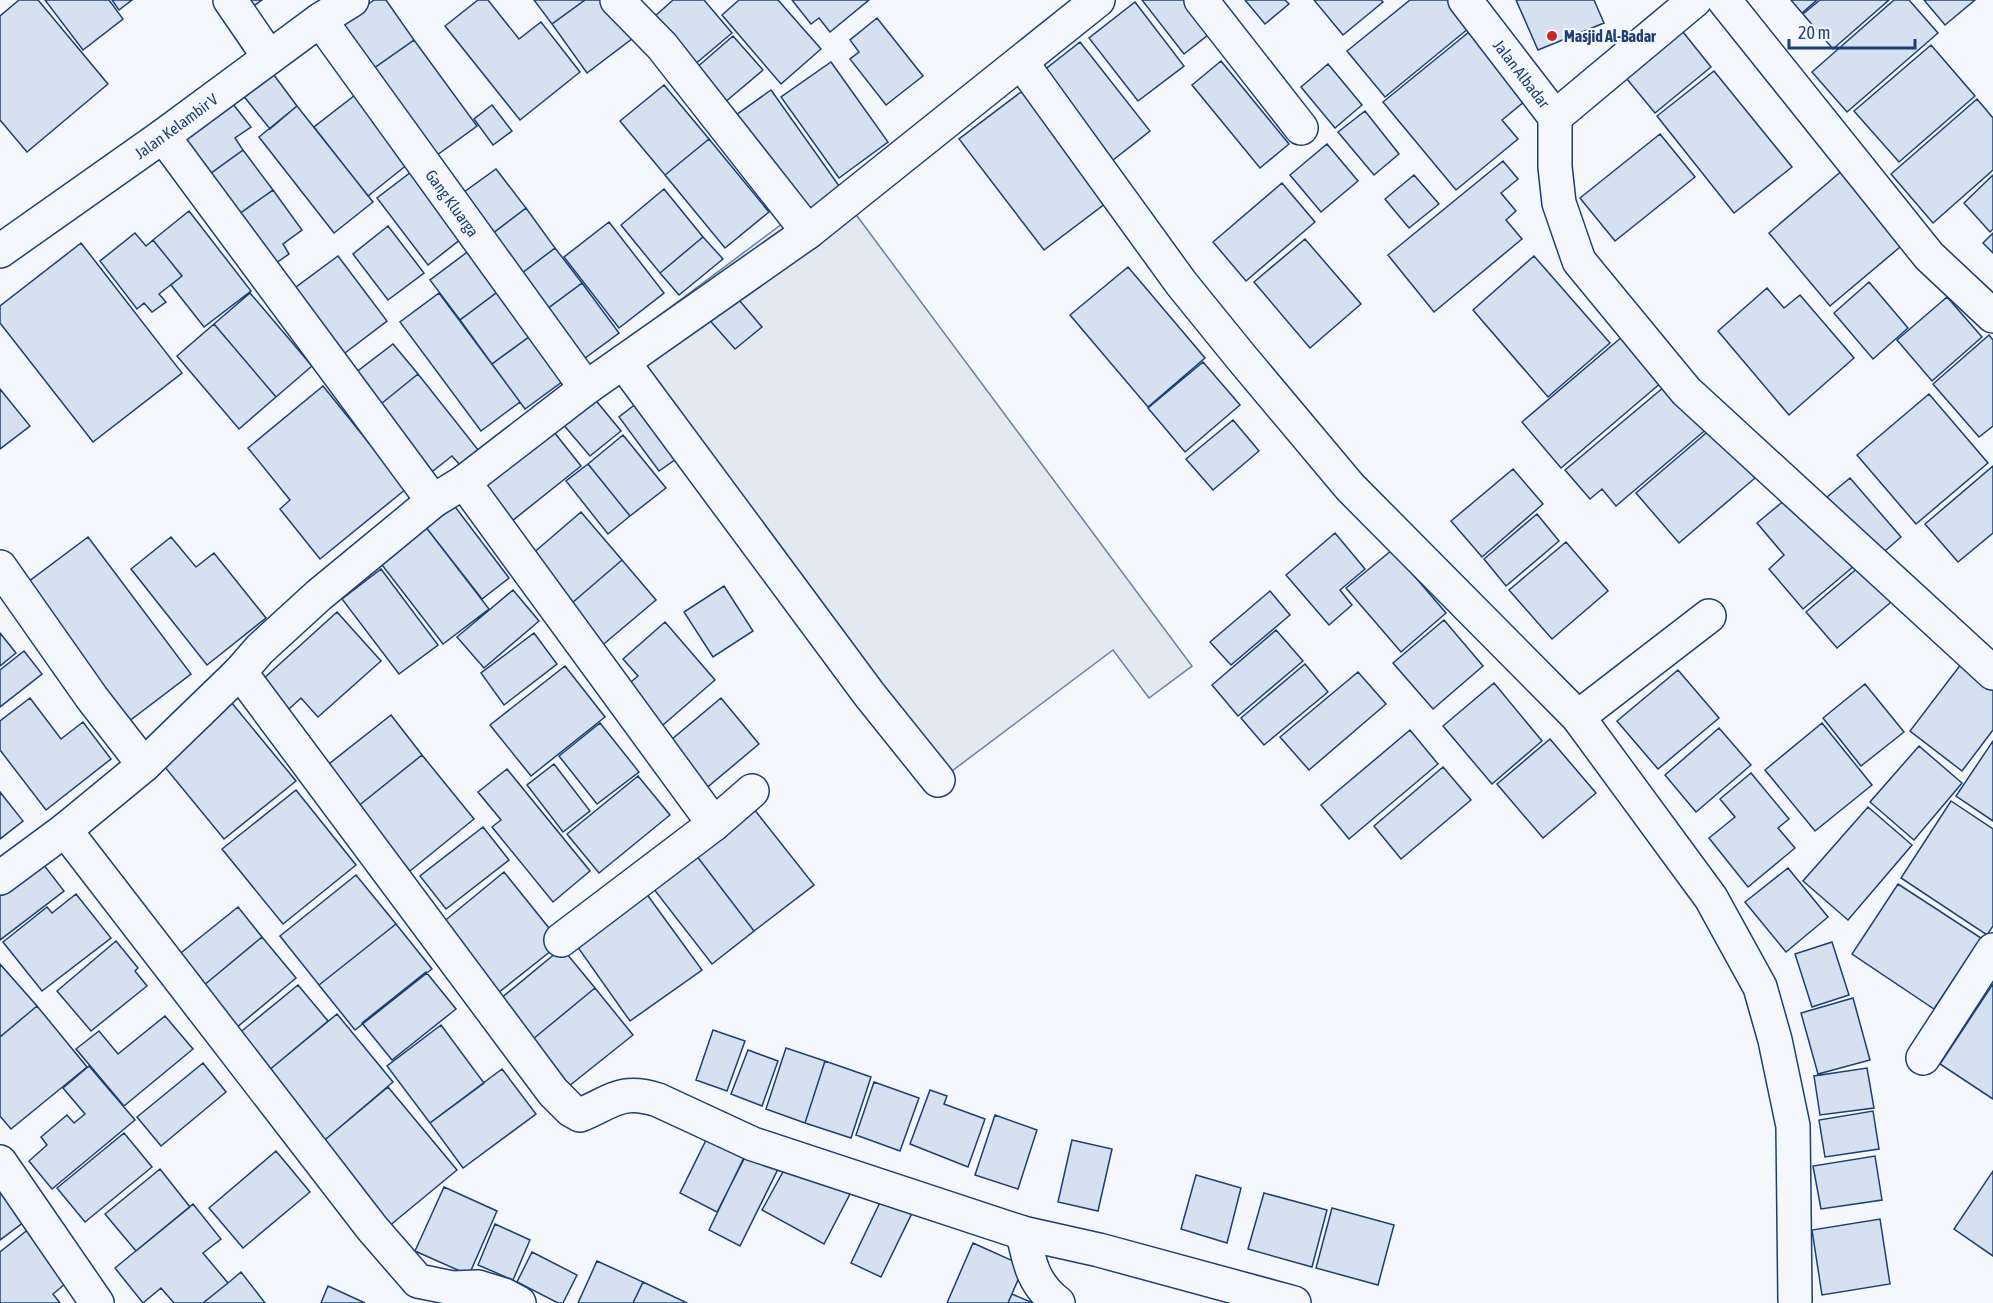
<svg xmlns="http://www.w3.org/2000/svg" width="1993" height="1303" font-family="'Asap Condensed',sans-serif">
	<style>
		.green { fill: #e3e9f0; stroke: #687fa3; stroke-width: 1.5 }
		.building { fill: #d5e0f0; stroke: #1d3f73; stroke-width: 1.5 }
		.lines { fill: none; stroke-linecap: round; stroke-linejoin: round }
		.street-casing { stroke: #1d3f73; stroke-width: 36 }
		.primary-casing { stroke: #1d3f73; stroke-width: 36 }
		.street { stroke: #f4f7fb; stroke-width: 33 }
		.primary { stroke: #f4f7fb; stroke-width: 33 }
		.poi-dot { fill: #c62828; stroke: #f4f7fb; stroke-width: 2 }
		.labels { text-anchor: middle; dominant-baseline: central; stroke-width: 4.5; stroke-linejoin: round; paint-order: stroke }
		.poi-label { font-size: 16px; font-weight: bold; fill: #1d3f73; stroke: #f4f7fb; text-anchor: start }
		.street-label { font-size: 16px; fill: #1d3f73; stroke: #f4f7fb }
	</style>
	<rect width="100%" height="100%" fill="#f4f7fb"/>
	<path class="green" d="M834,185L1192,666L1149,698L1113,650L944,777L620,345Z"/>
	<path class="building" d="M19,0H38L108,84L27,152L0,120V16Z
		M45,0H109L123,19L83,50Z
		M112,0H132L119,10Z
		M240,0H262L248,10Z
		M374,0H386L414,40L370,71L338,26Z
		M478,0H488L519,39L541,22L580,72L520,120L445,26Z
		M534,0H585L552,24Z
		M585,0H611L637,35L587,73L552,24Z
		M673,0H704L732,33L694,65L653,18Z
		M739,0H778L821,49L781,84L722,15Z
		M792,0H869L830,32L819,18L811,24Z
		M1142,0H1189L1213,31L1184,54Z
		M1245,0H1285L1289,4L1265,24Z
		M1314,0H1381L1383,2L1343,35Z
		M1410,0H1447L1469,28L1385,97L1347,51Z
		M1516,0H1594L1604,23L1538,50Z
		M1791,0H1817L1802,13Z
		M1820,0H1889L1833,49L1803,14Z
		M1894,0H1909L1938,33L1847,112L1812,72Z
		M1924,0H1975L1945,25Z
		M1135,2L1184,66L1138,101L1089,38Z
		M877,18L923,76L886,105L850,59L859,52L850,40Z
		M1679,27L1711,67L1655,113L1622,73Z
		M1469,32L1525,101L1502,120L1518,139L1456,190L1383,102Z
		M733,36L763,70L724,103L695,69Z
		M414,40L477,126L433,158L370,71Z
		M1080,42L1150,131L1113,160L1043,71Z
		M1931,45L1975,96L1899,162L1854,111Z
		M1221,61L1289,144L1260,168L1192,85Z
		M831,62L888,142L839,178L781,97Z
		M1328,64L1362,105L1335,128L1301,87Z
		M271,71L297,106L270,129L242,94Z
		M1714,71L1792,167L1734,213L1657,116Z
		M664,85L709,139L665,175L620,121Z
		M1025,89L1110,200L1044,250L959,139Z
		M771,90L842,190L800,220L729,120Z
		M359,92L413,160L368,196L314,127Z
		M1977,99L1993,118V170L1933,223L1891,174Z
		M233,104L251,127L235,138L243,150L203,179L178,145Z
		M492,105L512,131L493,145L474,119Z
		M297,106L373,202L334,233L259,137Z
		M1365,111L1399,154L1374,175L1338,132Z
		M1660,134L1695,177L1615,241L1580,198Z
		M709,139L769,212L725,248L665,175Z
		M1327,144L1358,181L1321,212L1290,175Z
		M243,150L273,190L232,219L203,179Z
		M1503,161L1518,179L1501,193L1516,211L1506,220L1522,239L1434,312L1388,255Z
		M415,169L466,235L428,265L377,198Z
		M496,169L526,208L484,240L453,200Z
		M1844,169L1906,242L1830,306L1769,233Z
		M1414,175L1439,204L1409,228L1385,199Z
		M1993,175V229L1990,232L1964,203Z
		M1282,183L1315,222L1246,281L1213,242Z
		M664,189L703,237L660,273L621,225Z
		M273,190L302,230L283,244L289,254L269,268L232,219Z
		M526,208L555,248L513,280L484,240Z
		M189,211L251,291L204,327L171,285L182,276L153,240Z
		M609,222L664,293L619,328L564,257Z
		M388,226L424,273L388,300L353,254Z
		M135,233L146,246L153,240L182,276L159,294L166,302L152,312L144,303L137,309L100,261Z
		M1993,233V253L1983,243Z
		M703,237L723,259L679,295L660,273Z
		M1305,239L1361,304L1310,348L1254,282Z
		M81,243L182,373L93,442L0,323V306Z
		M474,247L504,287L460,320L430,280Z
		M555,248L582,283L539,315L513,280Z
		M338,256L387,321L341,356L292,290Z
		M1534,256L1610,343L1548,397L1473,310Z
		M1128,267L1205,358L1148,407L1070,315Z
		M1869,282L1908,328L1873,359L1834,313Z
		M582,283L619,333L577,364L539,315Z
		M504,287L537,331L492,364L460,320Z
		M1767,288L1784,308L1800,295L1854,358L1789,415L1718,331Z
		M250,293L312,366L276,397L214,324Z
		M439,293L520,402L481,431L400,322Z
		M733,293L762,327L735,349L706,316Z
		M1947,297L1982,337L1932,381L1897,340Z
		M214,324L276,397L239,429L177,356Z
		M537,331L570,376L525,409L492,364Z
		M1989,335L1993,340V426L1979,437L1933,384Z
		M1623,336L1662,382L1561,468L1522,422Z
		M393,344L418,374L371,412L346,380Z
		M1203,362L1240,405L1185,452L1148,408Z
		M418,374L479,451L460,465L452,456L424,478L371,412Z
		M1670,382L1709,427L1616,506L1602,489L1590,499L1565,470Z
		M323,386L406,489L320,559L280,509L290,500L248,448Z
		M0,389L30,426L0,449Z
		M1929,394L1988,463L1916,524L1857,455Z
		M646,396L686,452L659,471L619,417Z
		M593,397L621,431L590,456L562,423Z
		M1233,420L1259,451L1213,490L1186,459Z
		M550,427L581,466L507,525L476,486Z
		M1712,428L1755,478L1679,543L1636,493Z
		M623,435L666,488L630,516L588,464Z
		M588,464L630,516L608,534L566,481Z
		M1993,466V533L1958,562L1925,524Z
		M1513,469L1543,504L1482,557L1451,521Z
		M1850,478L1901,537L1878,557L1827,497Z
		M1792,494L1854,566L1803,609L1769,569L1784,555L1757,523Z
		M453,504L509,578L482,599L425,526Z
		M581,512L622,560L565,609L524,561Z
		M1537,514L1559,541L1506,586L1484,559Z
		M425,526L489,609L443,644L379,561Z
		M1335,533L1365,569L1340,590L1352,605L1329,625L1286,575Z
		M88,537L191,674L128,722L24,585Z
		M171,537L196,567L214,553L266,618L207,665L131,569Z
		M1566,542L1608,591L1552,639L1509,590Z
		M1392,550L1446,613L1401,652L1346,588Z
		M622,560L656,600L599,648L565,609Z
		M1866,561L1897,597L1837,648L1806,612Z
		M381,569L438,645L399,674L342,599Z
		M724,586L753,631L713,657L684,612Z
		M513,590L539,621L484,668L457,637Z
		M1270,591L1290,615L1231,665L1210,642Z
		M337,612L381,661L318,717L301,698L289,709L262,680Z
		M1444,620L1483,666L1433,709L1393,663Z
		M665,622L715,680L656,731L620,691L638,676L623,659Z
		M1276,630L1303,661L1238,716L1212,685Z
		M0,633L16,653L0,666Z
		M534,633L557,664L504,705L481,673Z
		M24,651L42,674L0,707V670Z
		M1968,655L1993,674V730L1962,771L1910,731Z
		M1305,664L1328,692L1264,745L1241,718Z
		M565,666L605,717L531,776L490,725Z
		M1678,670L1719,718L1658,769L1617,721Z
		M1358,672L1386,704L1309,770L1280,737Z
		M1494,683L1542,741L1492,784L1443,726Z
		M1865,684L1904,732L1861,766L1823,718Z
		M30,698L61,739L83,722L111,759L46,810L0,750V721Z
		M721,698L759,744L698,795L671,740Z
		M231,702L296,781L224,839L160,761Z
		M391,715L422,755L357,807L325,767Z
		M600,723L639,772L597,804L559,756Z
		M1822,723L1872,785L1815,831L1765,770Z
		M1719,728L1751,765L1696,812L1665,775Z
		M1410,730L1438,764L1349,839L1321,805Z
		M1550,739L1596,793L1543,838L1497,784Z
		M1993,741V821L1956,796Z
		M1919,746L1962,783L1914,840L1870,802Z
		M422,755L474,819L410,871L357,807Z
		M554,764L590,811L563,832L527,785Z
		M1443,767L1471,800L1401,859L1374,826Z
		M507,769L590,871L553,902L492,827L501,820L478,792Z
		M1751,773L1789,819L1778,828L1795,848L1748,887L1709,838L1735,817L1720,799Z
		M638,776L670,815L599,873L567,834Z
		M296,790L356,865L283,924L222,849Z
		M0,792L23,821L0,839Z
		M1951,801L1993,829V926L1987,935L1901,878Z
		M750,804L814,885L754,931L696,855Z
		M1868,807L1912,845L1848,920L1803,881Z
		M483,827L509,860L446,909L420,876Z
		M696,855L754,931L712,964L653,888Z
		M40,860L64,891L0,940V890Z
		M1788,868L1828,917L1786,952L1745,902Z
		M504,872L561,943L498,993L442,923Z
		M356,875L396,924L319,985L280,936Z
		M1898,884L1981,938L1934,1009L1852,954Z
		M643,889L702,970L630,1021L572,939Z
		M76,894L111,938L42,991L3,942L47,907L52,913Z
		M238,907L262,937L203,986L177,956Z
		M396,924L432,969L355,1030L319,985Z
		M262,937L296,978L236,1028L203,986Z
		M116,941L138,968L135,971L147,986L91,1031L57,991Z
		M1832,942L1849,995L1812,1007L1795,954Z
		M562,948L595,988L527,1044L494,1004Z
		M0,964L37,1006L0,1037Z
		M426,972L456,1009L392,1060L362,1023Z
		M1993,984V1099L1940,1064Z
		M298,985L328,1021L262,1076L232,1039Z
		M595,988L633,1035L564,1090L527,1044Z
		M1853,998L1870,1060L1818,1074L1801,1013Z
		M37,1006L87,1067L11,1129L0,1116V1037Z
		M337,1014L393,1082L320,1144L262,1076Z
		M165,1016L193,1049L124,1106L76,1049L99,1031L118,1054Z
		M441,1025L484,1083L430,1123L387,1066Z
		M713,1030L745,1041L727,1091L696,1080Z
		M786,1048L825,1061L805,1123L766,1109Z
		M748,1050L778,1061L762,1106L731,1094Z
		M825,1061L871,1077L851,1138L805,1123Z
		M203,1063L226,1092L161,1146L137,1117Z
		M89,1066L135,1120L52,1189L29,1161L47,1145L41,1137L67,1115L74,1123L85,1114L63,1088Z
		M1867,1068L1874,1108L1820,1115L1814,1076Z
		M502,1069L536,1114L463,1168L430,1123Z
		M874,1082L919,1098L900,1151L856,1135Z
		M388,1087L457,1170L388,1227L320,1144Z
		M930,1090L947,1096L944,1104L985,1119L968,1167L910,1144Z
		M1873,1111L1879,1149L1825,1157L1819,1120Z
		M995,1115L1037,1130L1018,1189L975,1175Z
		M710,1132L748,1151L717,1212L680,1193Z
		M124,1133L152,1167L85,1222L57,1188Z
		M1072,1140L1112,1149L1098,1211L1058,1202Z
		M751,1143L783,1159L740,1246L709,1230Z
		M276,1151L310,1192L243,1248L209,1208Z
		M1875,1156L1882,1200L1821,1209L1813,1166Z
		M789,1161L850,1194L824,1244L762,1210Z
		M160,1169L190,1207L136,1251L105,1214Z
		M1993,1171V1256L1954,1229Z
		M0,1173L32,1216L0,1240Z
		M1196,1175L1241,1188L1227,1243L1181,1229Z
		M444,1187L497,1211L469,1275L415,1251Z
		M1264,1193L1327,1210L1312,1267L1248,1249Z
		M884,1194L914,1209L881,1277L851,1263Z
		M193,1204L221,1239L203,1253L228,1283L203,1303H174L161,1288L143,1303L115,1268Z
		M1332,1208L1394,1225L1378,1285L1316,1268Z
		M1880,1219L1890,1284L1822,1295L1812,1230Z
		M495,1224L530,1240L513,1280L478,1265Z
		M30,1228L71,1279L53,1294L60,1303H0V1252Z
		M973,1243L1024,1266L1008,1303H947Z
		M532,1252L577,1275L563,1303H558L517,1282Z
		M597,1261L643,1282L633,1303H578Z
		M241,1272L265,1303H203L228,1283Z
		M643,1282L687,1303H633Z
		M328,1286L365,1303H321Z
		M1012,1294L1033,1303H1008Z"/>
	<g class="lines">
		<defs>
			<g id="street">
				<path d="M230,0L269,57"/>
				<path d="M617,0L662,46L808,232"/>
				<path d="M1201,0L1301,128"/>
				<path id="s1" d="M1465,0L1555,117"/>
				<path d="M1724,0L1929,256L1993,316"/>
				<path id="s2" d="M320,20L586,388"/>
				<path d="M1021,62L1181,283L1241,357L1350,487L1578,717L1711,898L1760,987L1775,1040L1793,1126L1795,1300"/>
				<path d="M1555,117V167L1559,203L1579,261L1686,391L1993,673"/>
				<path d="M1555,117L1695,0"/>
				<path d="M163,136L433,501"/>
				<path d="M623,362L869,694L938,780"/>
				<path d="M464,482L714,824"/>
				<path d="M0,567L92,698L144,765"/>
				<path d="M240,672L553,1092L571,1110L580,1115C612,1102 621,1088 658,1100L753,1144L1023,1233L1099,1250L1294,1303"/>
				<path d="M1578,717L1709,616"/>
				<path d="M65,830L372,1228L418,1281L452,1288L478,1287L504,1295L519,1303"/>
				<path d="M0,878L65,830L144,765L240,672L260,649L319,595L433,501L464,482L586,388L808,232L1098,0"/>
				<path d="M561,940L714,824L752,791"/>
				<path d="M1923,1058L1993,950"/>
				<path d="M0,1162L97,1303"/>
				<path d="M1023,1233C1029,1262 1033,1284 1058,1303"/>
			</g>
			<g id="primary">
				<path id="s3" d="M0,251L163,136L320,20L352,0"/>
			</g>
		</defs>
		<use href="#street" class="street-casing"/>
		<use href="#primary" class="primary-casing"/>
		<use href="#street" class="street"/>
		<use href="#primary" class="primary"/>
	</g>
	<circle class="poi-dot" cx="1552" cy="36" r="6"/>
	<g class="labels">
		<g class="poi-label">
			<text x="1564" y="36">Masjid Al-Badar</text>
		</g>
		<g class="street-label">
			<text stroke="none"><textPath href="#s1" startOffset="93">Jalan Albadar</textPath></text>
			<text stroke="none"><textPath href="#s3" startOffset="216">Jalan Kelambir V</textPath></text>
			<text stroke="none"><textPath href="#s2" startOffset="226">Gang Kluarga</textPath></text>
		</g>
	</g>
	<path d="M1789 39v9h126v-9" fill="none" stroke="#1d3f73" stroke-width="3"/>
	<text x="1798" y="39" font-size="18" fill="#1d3f73" stroke="#f4f7fb" stroke-width="4.5" paint-order="stroke">20 m</text>
</svg>
